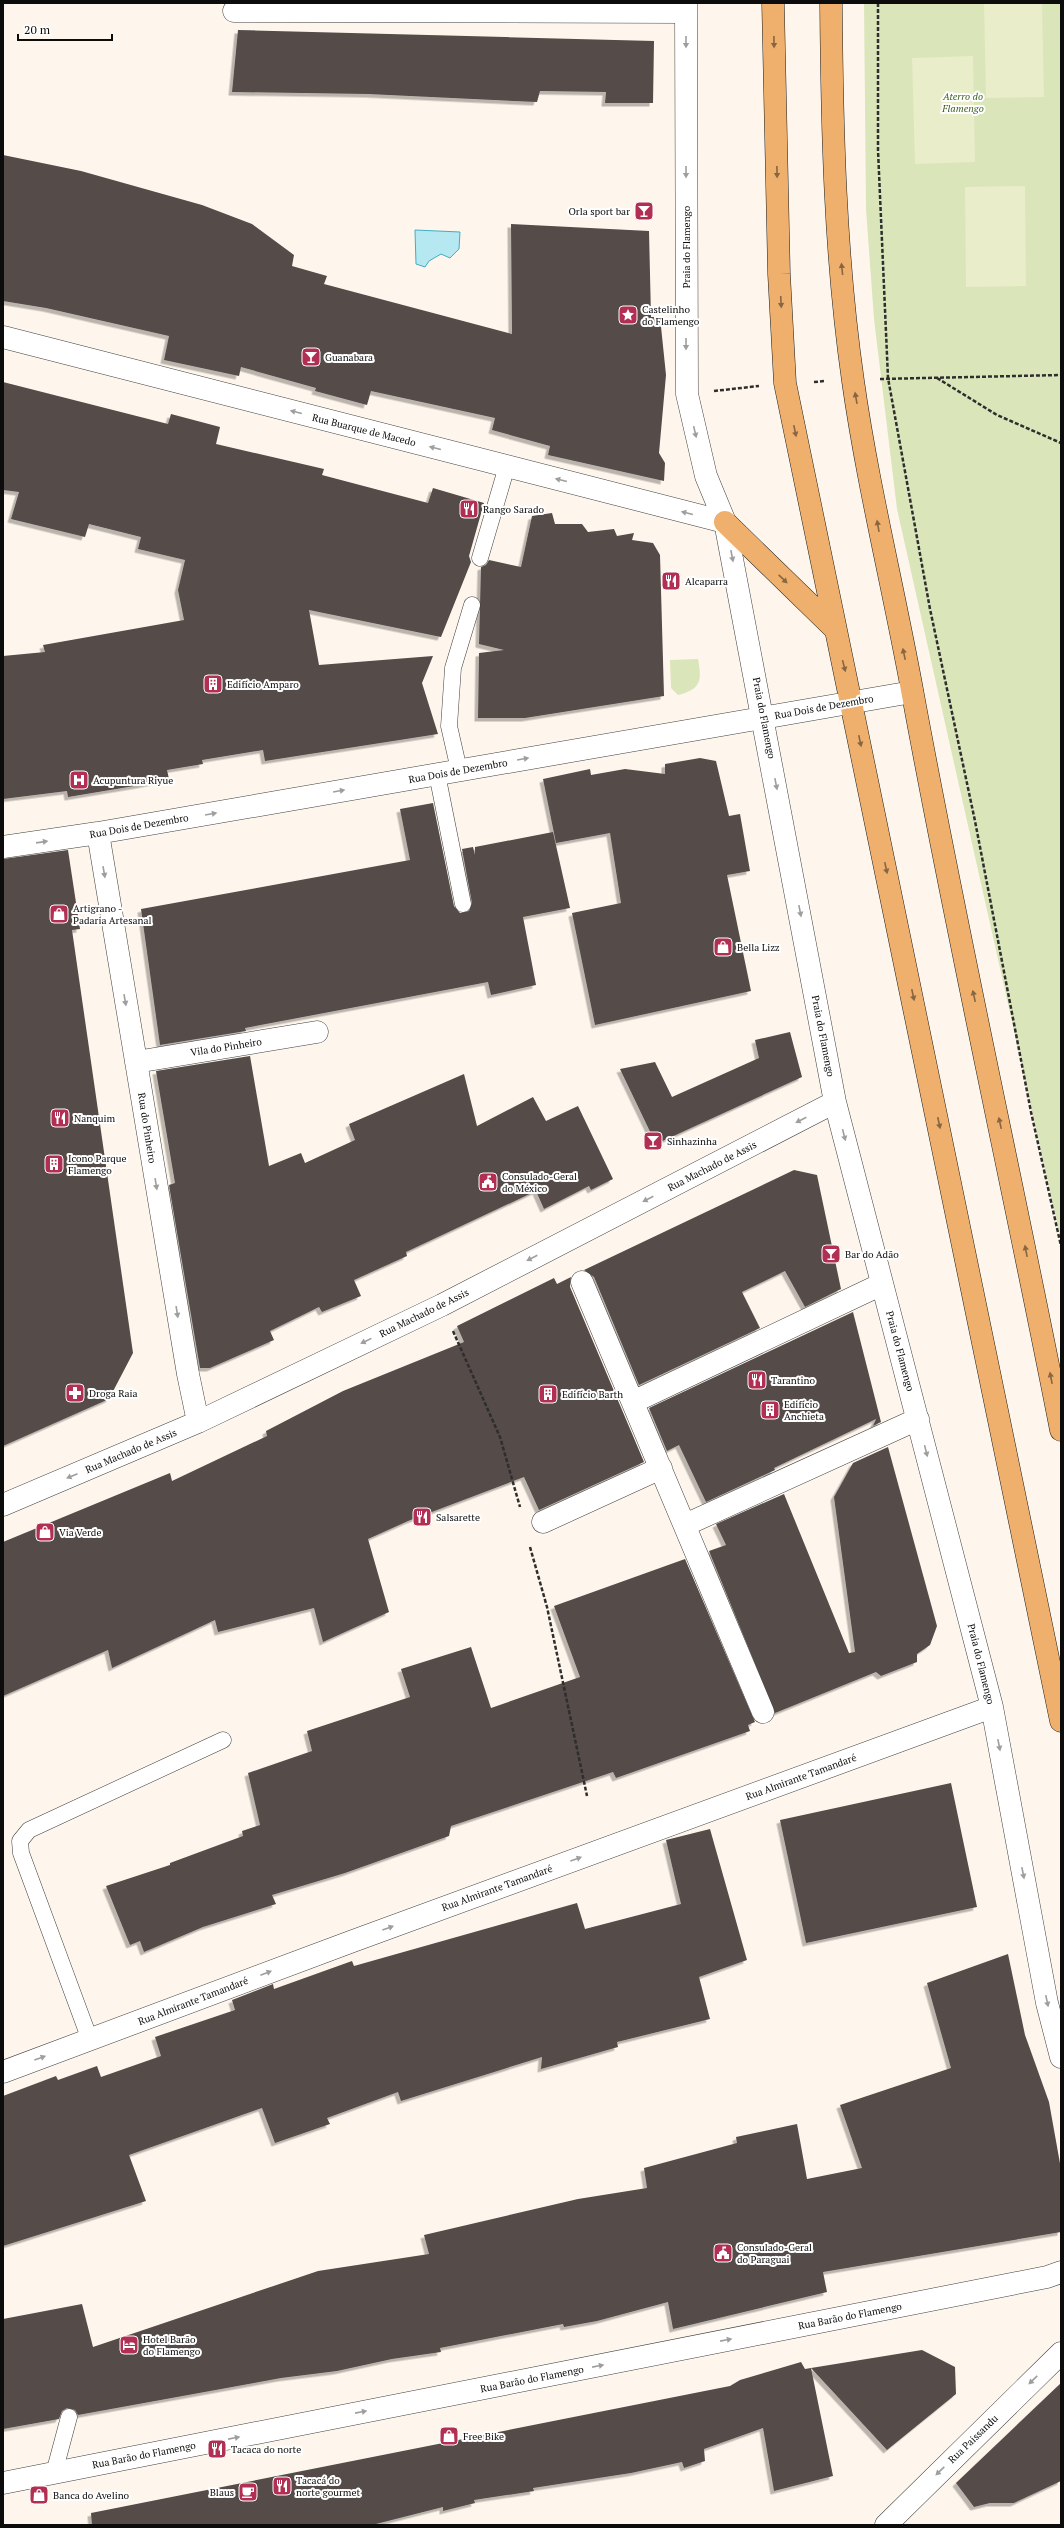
<svg xmlns="http://www.w3.org/2000/svg" width="1064" height="2528" font-family="'PT Serif',serif">
	<style>
		.green { fill: #dae5b9 }
		.pitch { fill: #e9edca }
		.water { fill: #b5e8f1; stroke: #41adc3 }
		.building { fill: #544b49; filter: url(#shadow) }
		.lines { fill: none; stroke-linecap: round; stroke-linejoin: round }
		.service-casing { stroke: #3f3f3f; stroke-width: 17 }
		.minor-casing { stroke: #3f3f3f; stroke-width: 23 }
		.primary-casing { stroke: #1d1d1d; stroke-width: 23 }
		.path { stroke: #2e2e2e; stroke-width: 2.5; stroke-dasharray: 4 2; stroke-linecap: butt }
		.service { stroke: #fff; stroke-width: 16 }
		.minor { stroke: #fff; stroke-width: 22 }
		.primary { stroke: #eeb06c; stroke-width: 22 }
		.oneway { fill: #9e9e9e }
		.oneway2 { fill: #886641 }
		.labels { text-anchor: middle; dominant-baseline: central; stroke-width: 4; stroke-linejoin: round; paint-order: stroke }
		.park-label { font-size: 10px; font-style: italic; fill: #3c5e22; stroke: #fff }
		.poi-label { font-size: 10px; fill: #0c0c0c; stroke: #fff; text-anchor: start }
		.street-label { font-size: 10px; fill: #0c0c0c; stroke: #fff }
	</style>
	<defs>
		<filter id="shadow"><feDropShadow dx="-3.5" dy="3.5" stdDeviation="0" flood-color="#0004"/></filter>
	</defs>
	<rect width="100%" height="100%" fill="#fef6ec"/>
	<path class="green" d="M864,3H1061V1240L897,509L874,319L866,209Z
		M698,659C702,681 701,689 678,695L671,688L670,660Z"/>
	<path class="pitch" d="M984,3H1042L1044,97L986,98Z
		M973,56L975,162L915,164L912,58Z
		M1025,186L1026,286L966,287L965,187Z"/>
	<path class="water" d="M415,230L460,232L459,249L450,258L441,254L429,261L425,267L416,264Z"/>
	<path class="building" d="M238,30L654,41L653,103H605L606,92L540,91L537,102L368,94L232,92Z
		M3,155L81,171L202,205L252,224L294,255L292,266L327,276L324,284L512,334L511,224L649,231L651,317H660L666,375L659,453L665,463L664,481L548,455L550,446L492,430L495,418L371,391L367,405L315,391L316,388L241,367L239,376L164,360L169,336L46,308L3,301Z
		M3,382L168,424L171,414L220,427L216,444L324,469L322,475L428,503L433,488L484,503L469,556L471,562L441,637L309,610L319,665L433,656L422,683L438,734L265,761L263,750L202,760L203,764L167,770L169,779L140,785L68,797L67,791L3,799V656L45,652L43,645L184,620L178,590L185,560L138,549L141,537L89,524L85,537L11,519L19,492L3,490Z
		M552,513L555,524H582L588,532L614,529L617,536L634,533L632,540L653,543L660,555L664,696L525,718H478L479,653L504,650L479,644L481,567L486,565L489,560L521,567L532,516Z
		M700,758L716,761L729,816L740,814L750,871L727,875L751,991L595,1025L572,913L621,903L610,833L556,843L543,779L590,769L591,775L625,769L665,774V764Z
		M433,803L454,906L460,913L469,911L472,903L462,849L473,847L475,855V847L553,832L570,908L523,917L536,985L491,995L488,982L245,1028L246,1031L160,1045L141,909L410,860L400,809Z
		M68,850L80,929L72,930L133,1353L109,1399L3,1446V859Z
		M790,1032L802,1077L656,1144L620,1069L655,1062L672,1097L759,1058L755,1040Z
		M250,1056L269,1166L301,1153L305,1163L355,1140L349,1124L464,1074L477,1126L533,1097L546,1121L578,1106L613,1179L591,1190L589,1186L544,1209L536,1191L406,1252L407,1256L354,1280L361,1296L322,1312L319,1307L270,1331L274,1340L210,1368H200L169,1185L175,1183L156,1071Z
		M794,1170L817,1175L841,1289L805,1307L785,1271L742,1292L760,1328L639,1385L594,1277L584,1270Z
		M571,1277L570,1287L644,1462L539,1510L524,1477L408,1521L368,1539L389,1612L323,1642L314,1608L218,1632L215,1620L112,1668L108,1650L3,1696V1542L170,1473L172,1481L267,1436L266,1431L343,1391L464,1342L457,1326L554,1278L557,1284Z
		M853,1312L881,1422L873,1426L876,1419L774,1468L775,1470L706,1502L679,1445L667,1451L649,1408Z
		M888,1447L937,1626L930,1645L917,1654V1662L881,1676L876,1672L775,1713L709,1551L726,1545L716,1524L784,1494L849,1653L855,1652L834,1497L853,1463Z
		M685,1559L755,1722L748,1725L750,1731L616,1778L613,1772L451,1826L449,1836L345,1873L272,1895L276,1904L203,1927L144,1952L140,1941L130,1945L106,1886L170,1865V1863L243,1836L242,1831L260,1825L248,1773L312,1751L307,1731L410,1697L401,1669L471,1647L491,1708L580,1677L554,1606Z
		M951,1783L977,1907L806,1943L780,1820Z
		M710,1829L747,1960L699,1977L710,2019L617,2042L618,2047L541,2069L542,2057L401,2101L398,2092L327,2118L330,2124L275,2143L262,2108L129,2155L146,2201L3,2246V2096L56,2076L58,2080L97,2066L101,2077L161,2056L155,2037L235,2010L232,2000L273,1984L274,1989L352,1961L354,1966L577,1903L585,1929L681,1904L666,1840Z
		M1008,1954L1025,2035L1049,2102L1061,2169V2232L823,2272L827,2292L673,2329L668,2302L597,2321L564,2327L563,2324L440,2348L441,2352L392,2359L337,2371L281,2378L78,2415L75,2410L67,2408L62,2411L59,2419L3,2429V2319L82,2304L93,2347L318,2271L429,2254L424,2235L578,2199L647,2188L644,2168L737,2143L736,2137L797,2124L807,2179L862,2168L840,2105L951,2068L927,1983Z
		M922,2350L955,2367L956,2394L887,2450L811,2368Z
		M801,2362L805,2369L811,2368L833,2476L774,2491L763,2428L704,2449L705,2461L684,2468L682,2462L631,2473L533,2488L534,2491L474,2500L475,2503L443,2511V2507L372,2525H92L91,2513L730,2386L740,2380Z
		M1061,2383V2481L1014,2503H990L974,2507L956,2483Z"/>
	<g class="lines">
		<defs>
			<path id="service" d="M480,558L507,466
				M459,770L449,726L453,668L472,605
				M437,774L463,904
				M90,2040L21,1853L20,1841L29,1830L223,1740
				M54,2473L69,2417"/>
			<path id="minor" d="M686,3L687,394L706,476L725,522L835,1102L992,1707L1047,2003L1061,2057
				M234,11L686,12
				M3,337L725,522
				M98,833L188,1374L198,1422
				M3,847L98,833L912,692
				M136,1062L317,1032
				M582,1282L763,1712
				M633,1402L882,1284
				M3,1505L198,1422L442,1305L835,1102
				M543,1522L661,1468
				M685,1525L918,1419
				M3,2072L353,1941L992,1707
				M3,2483L1047,2277L1061,2272
				M886,2525L1061,2353"/>
			<path id="primary" d="M773,3L779,274L785,383L1061,1721
				M831,3C832,129 835,256 853,381C868,487 894,590 913,695C958,941 1013,1185 1061,1430
				M725,522L835,629"/>
		</defs>
		<use href="#service" class="service-casing"/>
		<use href="#minor" class="minor-casing"/>
		<use href="#primary" class="primary-casing"/>
		<path class="path" d="M878,3V150L888,378L930,609L975,821L1031,1112L1061,1246
			M937,378L997,415L1061,443
			M880,379L1061,375
			M814,382L825,381
			M714,391L759,386
			M453,1331L500,1437L520,1507
			M530,1547L547,1607L587,1796"/>
		<use href="#service" class="service"/>
		<use href="#minor" class="minor"/>
		<use href="#primary" class="primary"/>
	</g>
	<defs><path id="oneway-solid" d="M-6-.8H1V-3.2L6.5 0L1 3.2V.8H-6Z"/></defs>
	<g class="oneway">
		<use href="#oneway-solid" transform="translate(686 42) rotate(90)"/>
		<use href="#oneway-solid" transform="translate(686 172) rotate(90)"/>
		<use href="#oneway-solid" transform="translate(686 344) rotate(90)"/>
		<use href="#oneway-solid" transform="translate(296 412) rotate(-166)"/>
		<use href="#oneway-solid" transform="translate(695 432) rotate(77)"/>
		<use href="#oneway-solid" transform="translate(435 448) rotate(-166)"/>
		<use href="#oneway-solid" transform="translate(561 480) rotate(-166)"/>
		<use href="#oneway-solid" transform="translate(687 513) rotate(-166)"/>
		<use href="#oneway-solid" transform="translate(732 556) rotate(79)"/>
		<use href="#oneway-solid" transform="translate(523 759) rotate(-10)"/>
		<use href="#oneway-solid" transform="translate(776 784) rotate(79)"/>
		<use href="#oneway-solid" transform="translate(339 791) rotate(-10)"/>
		<use href="#oneway-solid" transform="translate(211 814) rotate(-10)"/>
		<use href="#oneway-solid" transform="translate(42 842) rotate(-8)"/>
		<use href="#oneway-solid" transform="translate(104 872) rotate(80)"/>
		<use href="#oneway-solid" transform="translate(800 911) rotate(79)"/>
		<use href="#oneway-solid" transform="translate(125 1000) rotate(80)"/>
		<use href="#oneway-solid" transform="translate(801 1120) rotate(153)"/>
		<use href="#oneway-solid" transform="translate(844 1135) rotate(76)"/>
		<use href="#oneway-solid" transform="translate(156 1184) rotate(81)"/>
		<use href="#oneway-solid" transform="translate(648 1199) rotate(153)"/>
		<use href="#oneway-solid" transform="translate(532 1258) rotate(153)"/>
		<use href="#oneway-solid" transform="translate(177 1312) rotate(81)"/>
		<use href="#oneway-solid" transform="translate(366 1341) rotate(154)"/>
		<use href="#oneway-solid" transform="translate(926 1451) rotate(76)"/>
		<use href="#oneway-solid" transform="translate(72 1476) rotate(157)"/>
		<use href="#oneway-solid" transform="translate(999 1745) rotate(79)"/>
		<use href="#oneway-solid" transform="translate(576 1859) rotate(-20)"/>
		<use href="#oneway-solid" transform="translate(1023 1873) rotate(79)"/>
		<use href="#oneway-solid" transform="translate(388 1928) rotate(-20)"/>
		<use href="#oneway-solid" transform="translate(266 1973) rotate(-21)"/>
		<use href="#oneway-solid" transform="translate(1047 2001) rotate(78)"/>
		<use href="#oneway-solid" transform="translate(40 2058) rotate(-20)"/>
		<use href="#oneway-solid" transform="translate(726 2340) rotate(-11)"/>
		<use href="#oneway-solid" transform="translate(598 2366) rotate(-11)"/>
		<use href="#oneway-solid" transform="translate(1033 2380) rotate(136)"/>
		<use href="#oneway-solid" transform="translate(361 2412) rotate(-11)"/>
		<use href="#oneway-solid" transform="translate(234 2438) rotate(-11)"/>
		<use href="#oneway-solid" transform="translate(940 2471) rotate(136)"/>
	</g>
	<g class="oneway2">
		<use href="#oneway-solid" transform="translate(774 42) rotate(89)"/>
		<use href="#oneway-solid" transform="translate(777 172) rotate(89)"/>
		<use href="#oneway-solid" transform="translate(842 269) rotate(-96)"/>
		<use href="#oneway-solid" transform="translate(781 302) rotate(87)"/>
		<use href="#oneway-solid" transform="translate(856 398) rotate(-100)"/>
		<use href="#oneway-solid" transform="translate(795 431) rotate(78)"/>
		<use href="#oneway-solid" transform="translate(878 526) rotate(-100)"/>
		<use href="#oneway-solid" transform="translate(783 579) rotate(44)"/>
		<use href="#oneway-solid" transform="translate(904 654) rotate(-102)"/>
		<use href="#oneway-solid" transform="translate(844 666) rotate(76)"/>
		<use href="#oneway-solid" transform="translate(860 741) rotate(78)"/>
		<use href="#oneway-solid" transform="translate(886 868) rotate(78)"/>
		<use href="#oneway-solid" transform="translate(913 995) rotate(78)"/>
		<use href="#oneway-solid" transform="translate(974 996) rotate(-102)"/>
		<use href="#oneway-solid" transform="translate(939 1123) rotate(78)"/>
		<use href="#oneway-solid" transform="translate(1000 1123) rotate(-102)"/>
		<use href="#oneway-solid" transform="translate(1026 1251) rotate(-101)"/>
		<use href="#oneway-solid" transform="translate(1051 1378) rotate(-101)"/>
	</g>
	<defs>
		<symbol id="bar-square" viewBox="-11 -11 22 22"><rect x="-9" y="-9" width="18" height="18" rx="4" fill="#b12f53" stroke="#fff"/><path d="M-6-5H6L.8 .8V4.5H3.5V6h-7V4.5H-.8V.8Z" fill="#fff"/></symbol>
		<symbol id="sight-square" viewBox="-11 -11 22 22"><rect x="-9" y="-9" width="18" height="18" rx="4" fill="#b12f53" stroke="#fff"/><path d="M0-6L1.8-2.2L6-1.7L2.9 1.2L3.7 5.4L0 3.3L-3.7 5.4L-2.9 1.2L-6-1.7L-1.8-2.2Z" fill="#fff"/></symbol>
		<symbol id="restaurant-square" viewBox="-11 -11 22 22"><rect x="-9" y="-9" width="18" height="18" rx="4" fill="#b12f53" stroke="#fff"/><path d="M-5-6h1v4h1v-4h1v4h1v-4h1v5L-1.5 .5V6h-2V.5L-5-1ZM5-6V6H3V1.5H1.5Q1.5-4 5-6Z" fill="#fff"/></symbol>
		<symbol id="building-square" viewBox="-11 -11 22 22"><rect x="-9" y="-9" width="18" height="18" rx="4" fill="#b12f53" stroke="#fff"/><path d="M-4-6H4V6H1V3H-1V6H-4ZM-2.5-4.3h1.7v1.8h-1.7ZM.8-4.3h1.7v1.8H.8ZM-2.5-1h1.7V.8h-1.7ZM.8-1h1.7V.8H.8Z" fill="#fff"/></symbol>
		<symbol id="hospital-square" viewBox="-11 -11 22 22"><rect x="-9" y="-9" width="18" height="18" rx="4" fill="#b12f53" stroke="#fff"/><path d="M-5-5h3v3.5h4V-5h3V5h-3V1.5h-4V5h-3Z" fill="#fff"/></symbol>
		<symbol id="shop-square" viewBox="-11 -11 22 22"><rect x="-9" y="-9" width="18" height="18" rx="4" fill="#b12f53" stroke="#fff"/><path d="M-5-2.5h2.3a2.7 3.5 0 0 1 5.4 0H5L5.5 6h-11ZM-1.5-2.5h3a1.5 2.3 0 0 0-3 0Z" fill="#fff"/></symbol>
		<symbol id="civic-square" viewBox="-11 -11 22 22"><rect x="-9" y="-9" width="18" height="18" rx="4" fill="#b12f53" stroke="#fff"/><path d="M-.6-6.5H3V-4.5H.6V-3L4-1V1h2V6H-6V1h2V-1L-.6-3ZM-1.2 2.5V6h2.4V2.5Z" fill="#fff"/></symbol>
		<symbol id="pharmacy-square" viewBox="-11 -11 22 22"><rect x="-9" y="-9" width="18" height="18" rx="4" fill="#b12f53" stroke="#fff"/><path d="M-2-6h4v4h4v4h-4v4h-4v-4h-4v-4h4Z" fill="#fff"/></symbol>
		<symbol id="hotel-square" viewBox="-11 -11 22 22"><rect x="-9" y="-9" width="18" height="18" rx="4" fill="#b12f53" stroke="#fff"/><path d="M-6-4.5h1.5V1H6V5H4.5V3h-9V5H-6ZM-4 0a1.8 1.8 0 1 1 3.6 0ZM.5 0V-2.5h3Q6-2.5 6 0Z" fill="#fff"/></symbol>
		<symbol id="cafe-square" viewBox="-11 -11 22 22"><rect x="-9" y="-9" width="18" height="18" rx="4" fill="#b12f53" stroke="#fff"/><path d="M-5.5-4.5H6V0H3Q3 3.5 0 3.5H-2.5Q-5.5 3.5-5.5 0ZM3-3.2v2h1.7v-2ZM-6 4.5H4V6H-6Z" fill="#fff"/></symbol>
	</defs>
	<g fill-rule="evenodd">
		<use href="#bar-square" x="633" y="200" width="22" height="22"/>
		<use href="#sight-square" x="617" y="304" width="22" height="22"/>
		<use href="#bar-square" x="300" y="346" width="22" height="22"/>
		<use href="#restaurant-square" x="458" y="498" width="22" height="22"/>
		<use href="#restaurant-square" x="660" y="570" width="22" height="22"/>
		<use href="#building-square" x="202" y="673" width="22" height="22"/>
		<use href="#hospital-square" x="68" y="769" width="22" height="22"/>
		<use href="#shop-square" x="48" y="903" width="22" height="22"/>
		<use href="#shop-square" x="712" y="936" width="22" height="22"/>
		<use href="#restaurant-square" x="49" y="1107" width="22" height="22"/>
		<use href="#bar-square" x="642" y="1130" width="22" height="22"/>
		<use href="#building-square" x="43" y="1153" width="22" height="22"/>
		<use href="#civic-square" x="477" y="1171" width="22" height="22"/>
		<use href="#bar-square" x="820" y="1243" width="22" height="22"/>
		<use href="#restaurant-square" x="746" y="1369" width="22" height="22"/>
		<use href="#pharmacy-square" x="64" y="1382" width="22" height="22"/>
		<use href="#building-square" x="537" y="1383" width="22" height="22"/>
		<use href="#building-square" x="759" y="1399" width="22" height="22"/>
		<use href="#restaurant-square" x="411" y="1506" width="22" height="22"/>
		<use href="#shop-square" x="34" y="1521" width="22" height="22"/>
		<use href="#civic-square" x="712" y="2242" width="22" height="22"/>
		<use href="#hotel-square" x="118" y="2334" width="22" height="22"/>
		<use href="#shop-square" x="438" y="2425" width="22" height="22"/>
		<use href="#restaurant-square" x="206" y="2438" width="22" height="22"/>
		<use href="#restaurant-square" x="271" y="2475" width="22" height="22"/>
		<use href="#cafe-square" x="237" y="2481" width="22" height="22"/>
		<use href="#shop-square" x="28" y="2484" width="22" height="22"/>
	</g>
	<g class="labels">
		<g class="park-label">
			<text x="963" y="96">Aterro do<tspan x="963" dy="12">Flamengo</tspan></text>
		</g>
		<g class="poi-label">
			<text x="630" y="211" text-anchor="end">Orla sport bar</text>
			<text x="642" y="309">Castelinho<tspan x="642" dy="12">do Flamengo</tspan></text>
			<text x="325" y="357">Guanabara</text>
			<text x="483" y="509">Rango Sarado</text>
			<text x="685" y="581">Alcaparra</text>
			<text x="227" y="684">Edifício Amparo</text>
			<text x="93" y="780">Acupuntura Riyue</text>
			<text x="73" y="908">Artigrano -<tspan x="73" dy="12">Padaria Artesanal</tspan></text>
			<text x="737" y="947">Bella Lizz</text>
			<text x="74" y="1118">Nanquim</text>
			<text x="667" y="1141">Sinhazinha</text>
			<text x="68" y="1158">Icono Parque<tspan x="68" dy="12">Flamengo</tspan></text>
			<text x="502" y="1176">Consulado-Geral<tspan x="502" dy="12">do México</tspan></text>
			<text x="845" y="1254">Bar do Adão</text>
			<text x="771" y="1380">Tarantino</text>
			<text x="89" y="1393">Droga Raia</text>
			<text x="562" y="1394">Edifício Barth</text>
			<text x="784" y="1404">Edifício<tspan x="784" dy="12">Anchieta</tspan></text>
			<text x="436" y="1517">Salsarette</text>
			<text x="59" y="1532">Via Verde</text>
			<text x="737" y="2247">Consulado-Geral<tspan x="737" dy="12">do Paraguai</tspan></text>
			<text x="143" y="2339">Hotel Barão<tspan x="143" dy="12">do Flamengo</tspan></text>
			<text x="463" y="2436">Free Bike</text>
			<text x="231" y="2449">Tacaca do norte</text>
			<text x="296" y="2480">Tacacá do<tspan x="296" dy="12">norte gourmet</tspan></text>
			<text x="234" y="2492" text-anchor="end">Blaus</text>
			<text x="53" y="2495">Banca do Avelino</text>
		</g>
		<g class="street-label">
			<text transform="translate(686 247) rotate(-90)">Praia do Flamengo</text>
			<text transform="translate(364 430) rotate(14)">Rua Buarque de Macedo</text>
			<text transform="translate(824 707) rotate(-10)">Rua Dois de Dezembro</text>
			<text transform="translate(764 718) rotate(79)">Praia do Flamengo</text>
			<text transform="translate(458 771) rotate(-10)">Rua Dois de Dezembro</text>
			<text transform="translate(139 826) rotate(-10)">Rua Dois de Dezembro</text>
			<text transform="translate(823 1036) rotate(79)">Praia do Flamengo</text>
			<text transform="translate(226 1047) rotate(-9)">Vila do Pinheiro</text>
			<text transform="translate(147 1128) rotate(81)">Rua do Pinheiro</text>
			<text transform="translate(712 1166) rotate(-27)">Rua Machado de Assis</text>
			<text transform="translate(424 1313) rotate(-26)">Rua Machado de Assis</text>
			<text transform="translate(900 1351) rotate(75)">Praia do Flamengo</text>
			<text transform="translate(131 1451) rotate(-23)">Rua Machado de Assis</text>
			<text transform="translate(981 1664) rotate(76)">Praia do Flamengo</text>
			<text transform="translate(801 1777) rotate(-20)">Rua Almirante Tamandaré</text>
			<text transform="translate(497 1888) rotate(-20)">Rua Almirante Tamandaré</text>
			<text transform="translate(193 2001) rotate(-21)">Rua Almirante Tamandaré</text>
			<text transform="translate(850 2316) rotate(-11)">Rua Barão do Flamengo</text>
			<text transform="translate(532 2379) rotate(-11)">Rua Barão do Flamengo</text>
			<text transform="translate(973 2439) rotate(-44)">Rua Paissandu</text>
			<text transform="translate(144 2455) rotate(-11)">Rua Barão do Flamengo</text>
		</g>
	</g>
	<rect width="1064" height="2528" fill="none" stroke="#0c0c0c" stroke-width="8"/>
	<path d="M18 34v6h94v-6" fill="none" stroke="#0c0c0c" stroke-width="2"/>
	<text x="24" y="34" font-size="12" fill="#0c0c0c" stroke="#ffffff" stroke-width="3" paint-order="stroke">20 m</text>
</svg>
